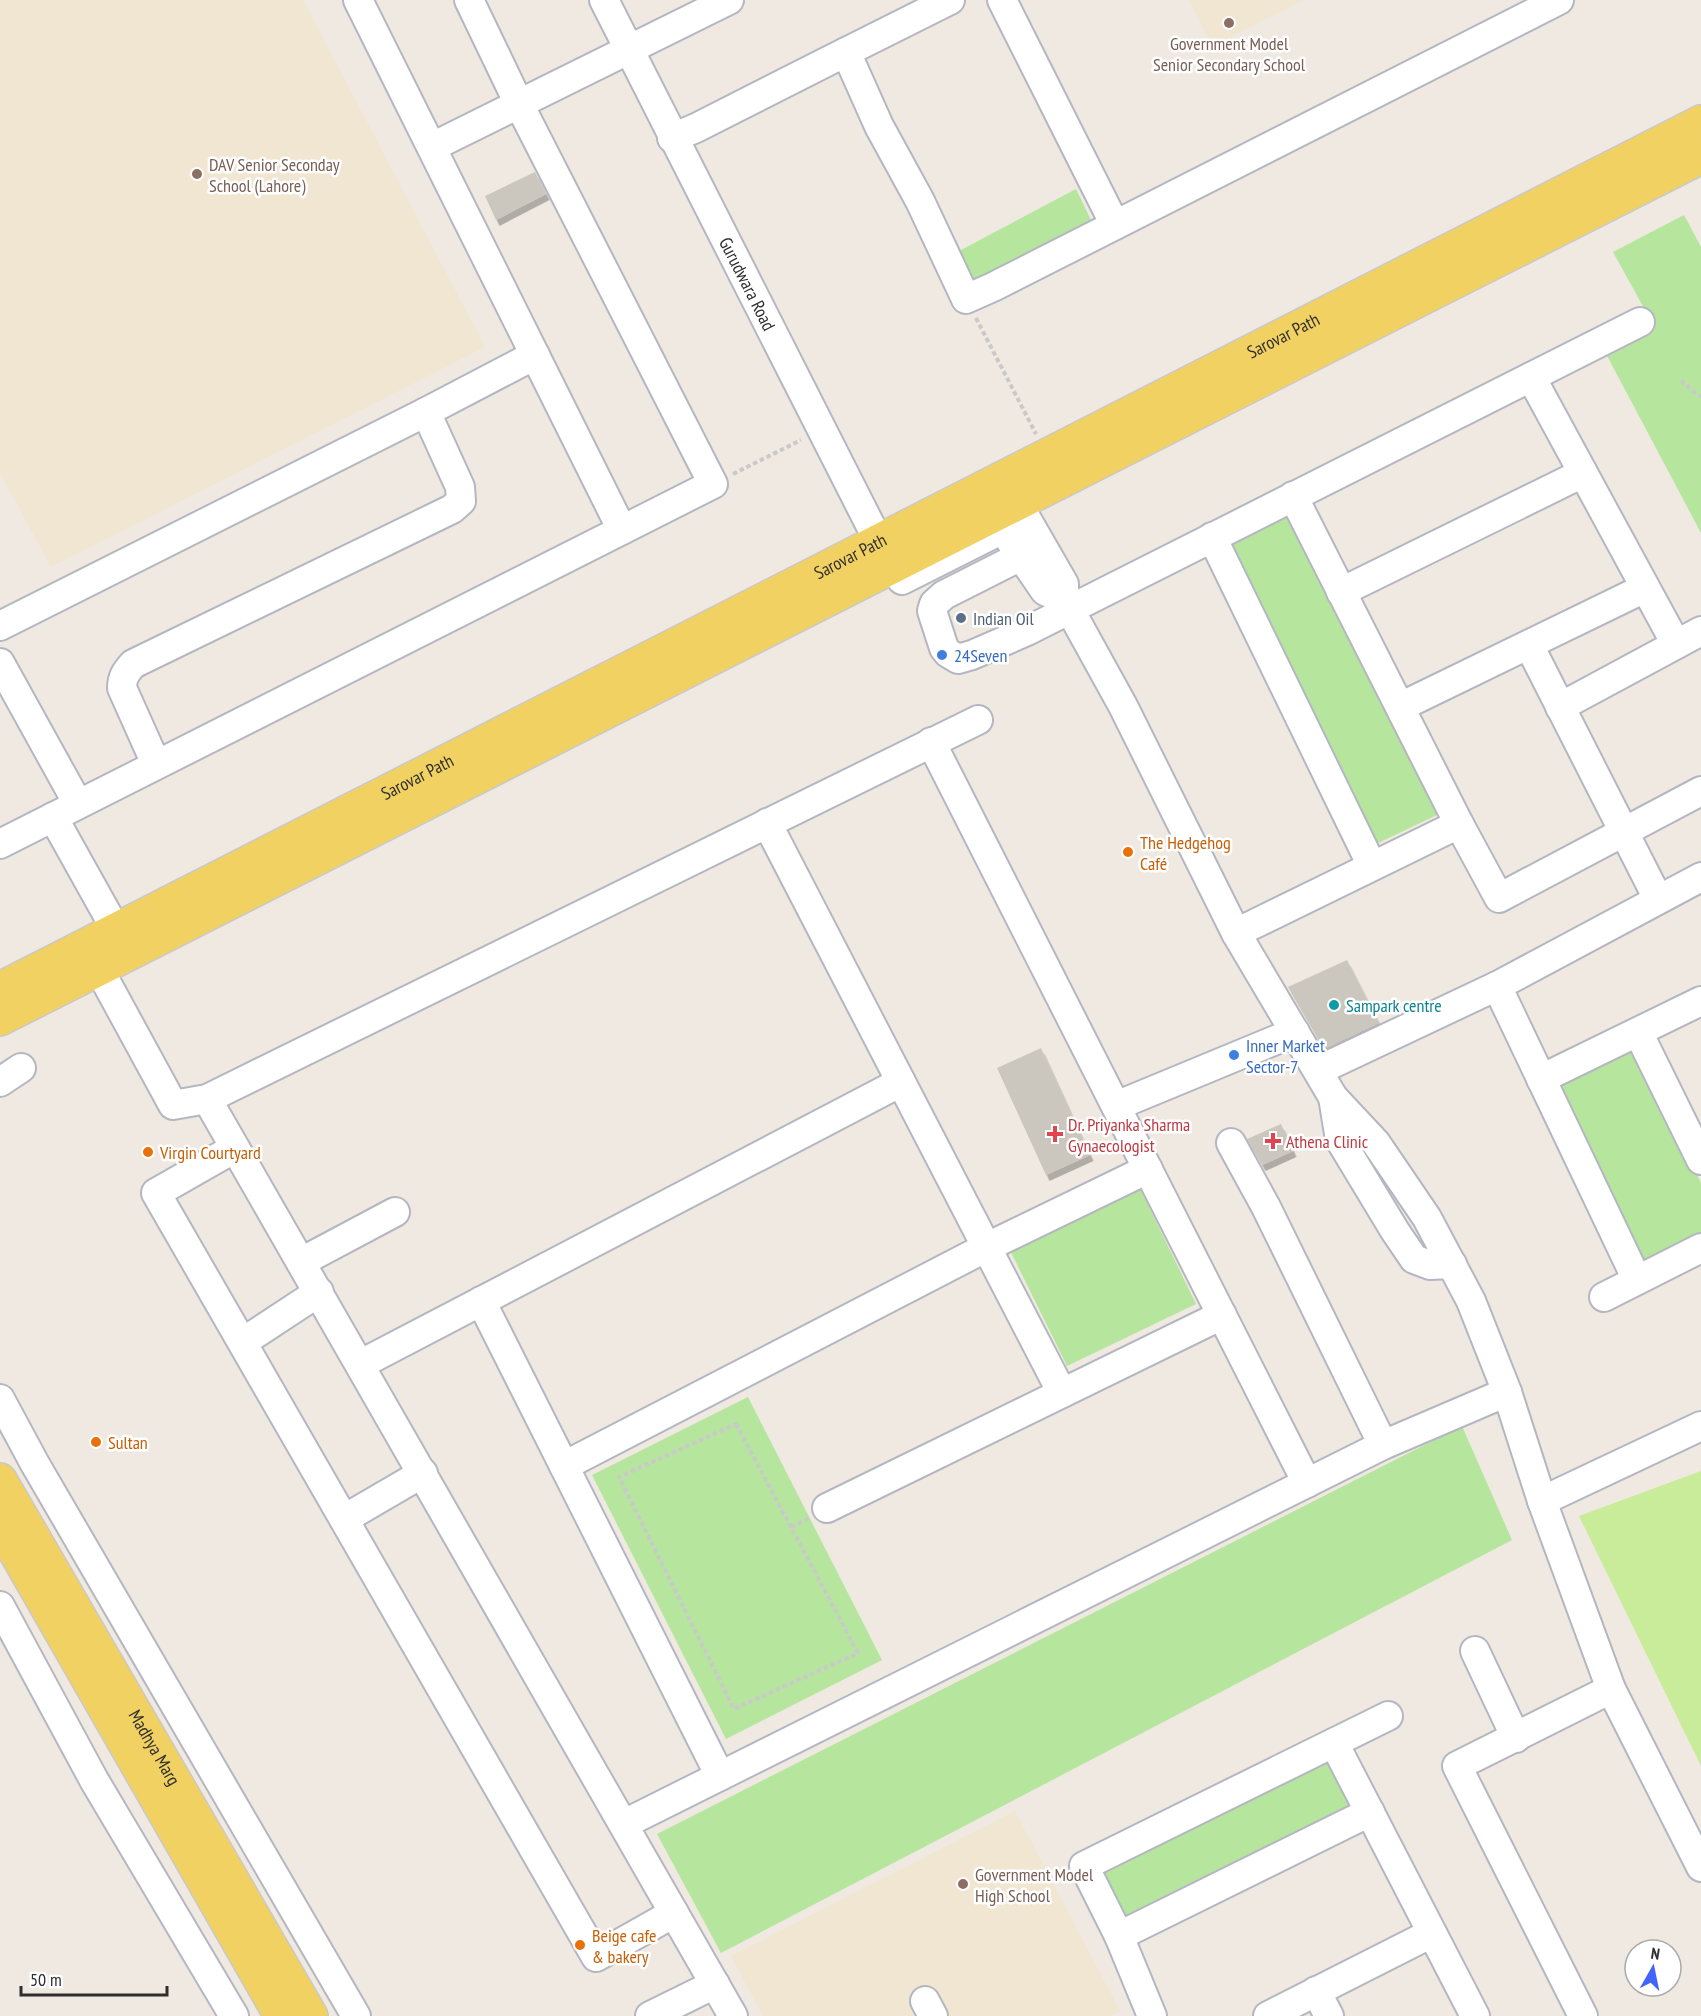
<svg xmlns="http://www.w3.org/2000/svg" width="1701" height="2016" font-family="'PT Sans Narrow',sans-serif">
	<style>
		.education { fill: #f0e6d1 }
		.green { fill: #b6e59e }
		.pitch { fill: #c9ec9a }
		.building { fill: #cbc7bf; filter: url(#shadow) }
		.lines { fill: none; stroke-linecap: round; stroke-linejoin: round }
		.minor-casing { stroke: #b4b7c1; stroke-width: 32 }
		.major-casing { stroke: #c9c9c9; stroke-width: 36 }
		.path { stroke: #c9c9c9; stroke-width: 4; stroke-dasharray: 4.5 3; stroke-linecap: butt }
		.minor { stroke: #fff; stroke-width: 28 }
		.major { stroke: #f2d163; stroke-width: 33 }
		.education-dot { fill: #8d6e63; stroke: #fff; stroke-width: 2 }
		.service-dot { fill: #5c6f8a; stroke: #fff; stroke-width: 2 }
		.shop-dot { fill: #3f7fe0; stroke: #fff; stroke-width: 2 }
		.food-dot { fill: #e8710a; stroke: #fff; stroke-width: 2 }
		.culture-dot { fill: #0f9aa8; stroke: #fff; stroke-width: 2 }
		.health-dot { fill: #e0444e; stroke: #fff; stroke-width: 2 }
		.labels { text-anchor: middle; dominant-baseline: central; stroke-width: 5; stroke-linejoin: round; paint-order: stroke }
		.education-label { font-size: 18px; fill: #785e54; stroke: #fff; text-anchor: start }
		.street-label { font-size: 18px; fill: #2e2e2e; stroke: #fff }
		.service-label { font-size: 18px; fill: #4e5e75; stroke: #fff; text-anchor: start }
		.shop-label { font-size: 18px; fill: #366cbe; stroke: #fff; text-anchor: start }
		.food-label { font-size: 18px; fill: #c56008; stroke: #fff; text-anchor: start }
		.culture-label { font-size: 18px; fill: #0d838f; stroke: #fff; text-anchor: start }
		.health-label { font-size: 18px; fill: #be3a42; stroke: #fff; text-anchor: start }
	</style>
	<defs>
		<filter id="shadow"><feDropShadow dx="3.5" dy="6" stdDeviation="0" flood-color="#0004"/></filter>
	</defs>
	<rect width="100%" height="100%" fill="#efe9e1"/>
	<path class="education" d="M0,0H303L485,347L51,567L0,473Z
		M1189,0H1304L1212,46Z
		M1015,1811L1120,2011L1109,2016H763L731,1956Z"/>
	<path class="green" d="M1076,189L1091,220L963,289L946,258Z
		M1684,215L1701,247V533L1605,352L1655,328L1613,252Z
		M1288,511L1437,815L1374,845L1225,542Z
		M1635,1047L1701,1183V1236L1645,1263L1558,1084Z
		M1134,1176L1196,1304L1067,1366L1004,1238Z
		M748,1397L882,1660L726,1739L592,1475Z
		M1462,1426L1512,1540L721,1953L657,1834Z
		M1330,1754L1356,1805L1126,1919L1101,1868Z"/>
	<path class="pitch" d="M1701,1471V1766L1579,1516Z"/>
	<path class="building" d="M535,172L546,194L496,220L485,196Z
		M1347,960L1379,1023L1324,1049L1288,987Z
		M1041,1048L1090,1155L1046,1175L997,1068Z
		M1281,1124L1293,1151L1262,1165L1247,1139Z"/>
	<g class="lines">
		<defs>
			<g id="minor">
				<path d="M358,0L622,530"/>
				<path id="s1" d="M604,0L888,560"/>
				<path d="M950,0L846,52L879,126L920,201L966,299L993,287L1559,0"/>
				<path d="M1002,0L1115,225"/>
				<path d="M672,138L696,128L846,52"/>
				<path d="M432,147L729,0"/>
				<path d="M1531,377L1676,644"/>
				<path d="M1007,485L1064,584V599L1123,706L1236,933L1333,1097L1376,1143L1427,1218L1471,1301L1507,1392L1542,1501L1611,1689L1701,1867"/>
				<path d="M1293,496L1459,824L1499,898L1701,791"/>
				<path d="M1212,537L1372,866"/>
				<path d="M1010,540L1045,591L1064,599"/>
				<path d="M1021,556L944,595L934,604L932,611L944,648L948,653L958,659L972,655L1027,631L1640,322"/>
				<path d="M902,580L1003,529"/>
				<path d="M1341,592L1583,473"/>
				<path d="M0,626L426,412L535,355"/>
				<path d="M1529,645L1658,899"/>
				<path d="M0,663L78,804"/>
				<path d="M1400,707L1645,588"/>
				<path d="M1560,707L1701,631"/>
				<path d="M931,742L1307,1483"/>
				<path d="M156,764L122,688C122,677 126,672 133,664L452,509L461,501L460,487L426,412"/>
				<path d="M53,817L116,930"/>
				<path d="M767,823L1062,1393"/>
				<path d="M0,844L713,484L519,104L469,0"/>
				<path d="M1236,933L1459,824"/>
				<path d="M106,982L173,1105L207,1099L978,720"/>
				<path d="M1497,986L1637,1280"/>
				<path d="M1638,1032L1701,1160"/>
				<path d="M1319,1070L1497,986L1701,877"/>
				<path d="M1541,1079L1701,1001"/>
				<path d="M0,1082L21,1068"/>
				<path d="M1333,1097L1340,1140L1395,1231L1414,1259L1430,1265L1452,1264"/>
				<path d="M207,1099L733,2016"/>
				<path d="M1116,1106L1295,1032"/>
				<path d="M1231,1143L1266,1207L1383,1445"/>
				<path d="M235,1148L156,1193L596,1957L674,1913"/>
				<path d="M301,1262L395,1212"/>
				<path d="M1604,1297L1701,1248"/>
				<path d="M481,1301L720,1776"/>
				<path d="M243,1342L319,1292"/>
				<path d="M361,1364L901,1082"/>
				<path d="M0,1399L35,1464L356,2016"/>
				<path d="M564,1466L987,1247L1148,1169"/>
				<path d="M1542,1501L1701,1426"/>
				<path d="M827,1508L1222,1315"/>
				<path d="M344,1519L423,1473"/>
				<path d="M0,1606L94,1780L234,2016"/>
				<path d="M1475,1651L1516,1738"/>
				<path d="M1334,1743L1475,2016"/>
				<path d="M1370,1812L1119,1936L1084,1866L1388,1716"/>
				<path d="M624,1824L1383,1445L1507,1392"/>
				<path d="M1119,1936L1152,2016"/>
				<path d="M1316,1991L1329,2016"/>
				<path d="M925,2001L933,2016"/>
				<path d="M650,2016L715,1984"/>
				<path d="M1268,2016L1432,1933"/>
				<path d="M1583,2016L1457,1766L1611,1689"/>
			</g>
			<g id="major">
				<path id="s2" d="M0,989L1701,122"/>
				<path d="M0,1019L1701,157"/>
				<path id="s3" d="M0,1480L311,2016"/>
				<path d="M0,1525L281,2016"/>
			</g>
		</defs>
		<use href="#minor" class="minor-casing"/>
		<use href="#major" class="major-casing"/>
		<path class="path" d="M976,318L1036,434
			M1681,381L1701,397
			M733,474L801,440
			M736,1424L858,1653L734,1709L619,1477Z
			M791,1527L809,1518"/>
		<use href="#minor" class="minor"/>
		<use href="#major" class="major"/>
	</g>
	<g class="education-dot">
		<circle cx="1229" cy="23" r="6"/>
		<circle cx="197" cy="174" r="6"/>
		<circle cx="963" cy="1884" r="6"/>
	</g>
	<circle class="service-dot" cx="961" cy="618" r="6"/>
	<g class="shop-dot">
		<circle cx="942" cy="655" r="6"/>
		<circle cx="1234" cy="1055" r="6"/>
	</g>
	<g class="food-dot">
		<circle cx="1128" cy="852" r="6"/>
		<circle cx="148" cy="1152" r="6"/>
		<circle cx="96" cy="1442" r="6"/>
		<circle cx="580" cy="1945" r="6"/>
	</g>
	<circle class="culture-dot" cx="1334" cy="1005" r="6"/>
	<g class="health-dot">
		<path d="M1052 1125h6v6h6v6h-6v6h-6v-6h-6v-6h6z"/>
		<path d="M1270 1132h6v6h6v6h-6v6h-6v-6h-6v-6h6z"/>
	</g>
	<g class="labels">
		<g class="education-label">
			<text x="1229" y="43" text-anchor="middle">Government Model<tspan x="1229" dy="21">Senior Secondary School</tspan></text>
			<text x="209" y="164">DAV Senior Seconday<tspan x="209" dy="21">School (Lahore)</tspan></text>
			<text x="975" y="1874">Government Model<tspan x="975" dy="21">High School</tspan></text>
		</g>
		<g class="street-label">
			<text stroke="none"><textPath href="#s1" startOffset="318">Gurudwara Road</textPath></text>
			<text stroke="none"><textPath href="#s2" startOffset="1440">Sarovar Path</textPath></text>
			<text stroke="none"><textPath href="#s2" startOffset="954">Sarovar Path</textPath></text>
			<text stroke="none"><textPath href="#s2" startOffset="468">Sarovar Path</textPath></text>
			<text stroke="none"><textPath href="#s3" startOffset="309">Madhya Marg</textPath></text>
		</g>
		<g class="service-label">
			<text x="973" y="618">Indian Oil</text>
		</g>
		<g class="shop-label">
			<text x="954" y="655">24Seven</text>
			<text x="1246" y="1045">Inner Market<tspan x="1246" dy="21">Sector-7</tspan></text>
		</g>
		<g class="food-label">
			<text x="1140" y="842">The Hedgehog<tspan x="1140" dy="21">Café</tspan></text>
			<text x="160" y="1152">Virgin Courtyard</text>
			<text x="108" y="1442">Sultan</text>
			<text x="592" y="1935">Beige cafe<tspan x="592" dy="21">&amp; bakery</tspan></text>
		</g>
		<g class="culture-label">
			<text x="1346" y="1005">Sampark centre</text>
		</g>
		<g class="health-label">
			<text x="1068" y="1124">Dr. Priyanka Sharma<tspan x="1068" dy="21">Gynaecologist</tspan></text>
			<text x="1286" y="1141">Athena Clinic</text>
		</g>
	</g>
	<g transform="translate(1653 1968) rotate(9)"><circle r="28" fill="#ffffff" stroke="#ababab" stroke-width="1.5"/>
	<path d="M0-4.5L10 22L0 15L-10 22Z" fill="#4264fb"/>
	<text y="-9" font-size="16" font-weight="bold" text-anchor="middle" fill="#2e2e2e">N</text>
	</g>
	<path d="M21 1986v9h146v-9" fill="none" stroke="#2e2e2e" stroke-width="3"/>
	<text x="30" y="1986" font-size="18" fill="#2e2e2e" stroke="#ffffff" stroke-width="4.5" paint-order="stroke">50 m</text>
</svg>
